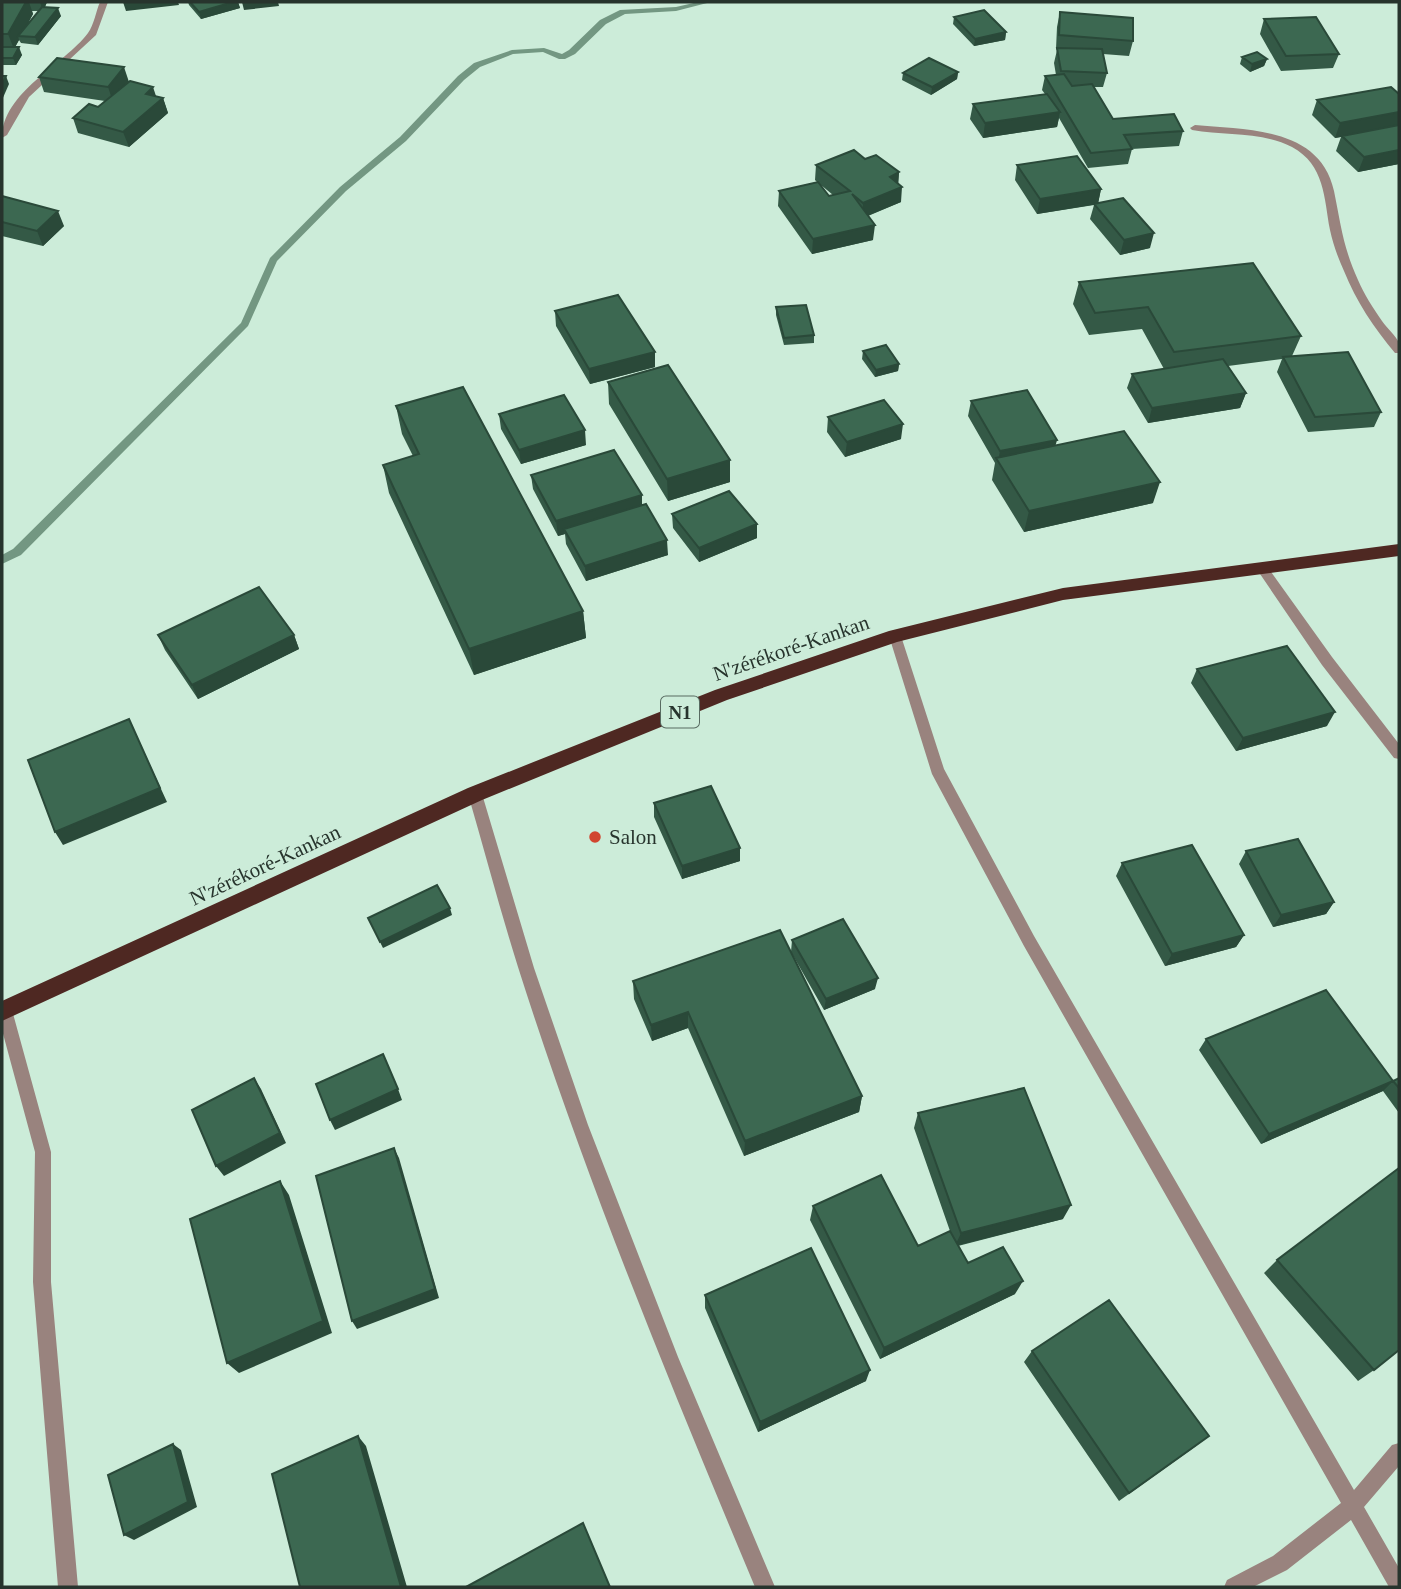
<svg xmlns="http://www.w3.org/2000/svg" width="1401" height="1589" font-family="'Times New Roman',serif">
	<style>
		.lines { fill: none; stroke-linecap: round; stroke-linejoin: round }
		.stream { fill: #739782; fill-rule: evenodd }
		.minor { fill: #99837e; fill-rule: evenodd }
		.trunk { fill: #4e2822; fill-rule: evenodd }
		.wall { fill: #345946; fill-rule: evenodd }
		.shaded-wall { fill: #2a4939 }
		.building { fill: #3c6851; stroke: #2a4939; stroke-width: 2 }
		.poi-dot { fill: #d1452f; stroke: #ccecd9; stroke-width: 2.5 }
		.labels { text-anchor: middle; dominant-baseline: central; stroke-width: 7; stroke-linejoin: round; paint-order: stroke }
		.shield { fill: #ccecd9; stroke: #586b61; stroke-width: 2 }
		.shield-label { font-size: 19px; font-weight: bold; fill: #27342d }
		.street-label { font-size: 21px; fill: #27342d; stroke: #ccecd9 }
		.poi-label { font-size: 21px; fill: #27342d; stroke: #ccecd9; text-anchor: start }
	</style>
	<rect width="100%" height="100%" fill="#ccecd9"/>
	<g class="lines">
		<path class="stream" d="M698,2H711L676,11L625,14L606,24L575,54L565,59H559L543,52L513,54L480,67L464,80L406,141L346,191L277,261L248,326L21,555L2,564V555L13,549L241,323L270,258L340,187L400,137L458,76L474,63L512,50L544,48L562,54L569,50L600,20L620,10L676,7Z"/>
		<path class="minor" d="M100,2H108L96,35L29,97L7,135L2,138C2,92 64,65 88,33C94,25 96,11 100,2Z
			M1195,125C1247,130 1320,127 1334,191C1341,225 1343,247 1358,280C1364,294 1373,308 1382,321C1387,328 1396,336 1399,343C1399,344 1399,352 1399,353H1395C1374,328 1356,301 1344,271C1338,258 1333,244 1330,230C1324,198 1325,165 1292,147C1261,131 1225,136 1192,130L1190,128Z
			M1262,563L1266,565L1332,657L1399,744V759L1394,758L1322,665L1258,571L1256,568Z
			M895,631L901,636L944,769L1034,936L1354,1490L1392,1445L1399,1443V1466L1364,1507L1399,1568V1587H1389L1351,1520L1287,1570L1253,1587H1224L1227,1580L1273,1556L1341,1503L1024,946L932,774L889,636Z
			M475,788L480,790L482,794L534,968L588,1125L678,1357L775,1587H755C670,1384 585,1178 518,967C500,910 485,852 468,794L470,790Z
			M4,1003L9,1005L12,1010L51,1152V1282L78,1587H58L33,1282L35,1152L2,1030V1004Z"/>
		<path class="trunk" d="M1399,544V556L1063,600L897,642L727,700L482,800L2,1021V1001L468,788L715,690L889,631L1063,588Z"/>
	</g>
	<path class="wall" d="M2,2H47L45,7L61,16L38,45L21,43L19,40L15,47L22,55L16,65H2ZM32,11H39L28,23L33,14Z
		M188,2H238L240,8L201,19L189,5Z
		M1060,12L1133,41L1129,56L1103,54L1107,73L1103,87H1093L1113,119L1183,131L1179,146L1132,149L1128,164L1088,168L1059,118L1057,127L983,138L970,119L973,104L1045,94L1042,90L1045,76L1056,75L1054,63L1057,50L1056,49L1057,27Z
		M954,17L1006,32L1005,40L974,46L953,24Z
		M1264,19L1339,54L1333,68L1281,71L1260,34Z
		M1242,57L1267,59L1264,66L1250,72L1240,64Z
		M958,72L957,79L931,95L902,80L903,73Z
		M39,77L129,81L156,96L163,98L168,113L129,147L78,133L73,118L98,107L105,101L44,92Z
		M1399,94V164L1358,172L1336,151L1341,137L1335,138L1312,115L1317,100Z
		M865,159L899,172L898,183L901,202L868,216L873,240L812,254L778,206L779,191L817,182L815,180L816,165ZM821,185L833,195L829,196Z
		M1017,165L1101,189L1098,203L1150,248L1120,255L1090,219L1094,205L1037,214L1015,180Z
		M2,196L64,226L43,246L2,236Z
		M1079,282L1301,336L1292,356L1381,412L1374,427L1308,432L1277,372L1282,359L1228,366L1246,393L1240,408L1148,423L1127,388L1132,374L1164,369L1142,329L1089,335L1073,304Z
		M776,307L814,335V343L784,345L776,315Z
		M555,311L655,367L590,384L556,326Z
		M863,351L899,364L898,371L875,377L862,359Z
		M608,382L730,482L668,501L609,404Z
		M971,401L1055,446L1153,503L1024,532L992,480L995,463L968,416Z
		M396,406L583,611L586,638L474,675L389,493L383,465L413,456L402,434Z
		M499,414L586,445L521,464L501,429Z
		M828,417L901,439L845,457L827,432Z
		M531,475L642,505L668,555L586,581L566,544L565,534L558,536L533,489Z
		M672,514L757,538L699,562L673,528Z
		M158,635H294L299,649L198,699L165,650Z
		M1197,669L1327,726L1236,751L1191,683Z
		M654,803L740,861L682,879L654,817Z
		M1246,851L1334,902L1326,914L1273,927L1239,864Z
		M1122,863L1244,935L1236,947L1165,966L1116,876Z
		M792,940L875,989L824,1010L791,952Z
		M633,981L862,1096L859,1112L744,1156L688,1028L652,1041L634,999Z
		M1206,1039L1393,1081L1399,1078V1113L1383,1091L1261,1144L1199,1050Z
		M918,1113L1063,1219L958,1246L968,1263L1015,1294L880,1359L810,1220L813,1206L918,1246L950,1231L914,1128Z
		M1277,1260L1374,1370L1358,1381L1264,1273Z
		M705,1295L866,1381L758,1432L705,1308Z
		M1032,1351L1196,1446L1119,1501L1024,1362Z"/>
	<path class="shaded-wall" d="M26,2H29L33,14L21,36H18L19,40L14,49L8,34Z
		M40,2H47L43,11Z
		M123,2H178L179,5L126,11Z
		M233,2H238L240,8L201,19L199,12Z
		M242,2H278L279,6L244,10Z
		M58,8L61,16L38,45L35,37Z
		M1006,32L1005,40L974,46L975,39Z
		M19,47L22,55L16,65L13,58Z
		M1267,59L1264,66L1250,72L1252,64Z
		M124,67L129,82L113,102L108,87Z
		M958,72L957,79L931,95L932,87Z
		M6,76L9,84L2,100V85Z
		M153,87L158,102L146,94Z
		M163,98L168,113L129,147L123,132Z
		M1060,112L1057,127L983,138L985,123Z
		M1399,112V126L1335,138L1340,123Z
		M1399,150V164L1358,172L1364,157Z
		M899,172L898,188L890,177Z
		M902,187L901,202L862,218L863,203Z
		M1101,189L1098,204L1037,214L1040,199Z
		M58,211L64,226L43,246L37,231Z
		M875,225L873,240L812,254L813,239Z
		M1154,233L1150,248L1120,255L1124,240Z
		M655,352V367L590,384L589,369Z
		M899,364L898,371L875,377L876,370Z
		M1246,393L1240,408L1148,423L1152,408Z
		M903,424L901,439L845,457L847,442Z
		M585,430L586,445L521,464L519,450Z
		M1057,440L1053,455L998,461L1000,451Z
		M730,460V482L668,501L667,479Z
		M1160,482L1153,503L1024,532L1029,511Z
		M642,495V510L564,529L565,534L558,536L556,521Z
		M757,524V538L699,562V548Z
		M667,540L668,555L586,581L585,566Z
		M583,611L586,638L474,675L469,649Z
		M294,635L299,649L198,699L192,685Z
		M1335,712L1327,726L1236,751L1243,738Z
		M129,719L167,802L63,845L55,832Z
		M740,848V861L682,879V866Z
		M1334,902L1326,914L1273,927L1281,915Z
		M450,908L452,915L383,948L380,942Z
		M1244,935L1236,947L1165,966L1172,954Z
		M878,978L875,989L824,1010L826,999Z
		M688,1012V1028L652,1041L651,1025Z
		M254,1078L261,1089L286,1143L224,1176L216,1166Z
		M1393,1081L1383,1091L1261,1144L1269,1134Z
		M398,1089L402,1100L335,1130L330,1120Z
		M862,1096L859,1112L744,1156L745,1141Z
		M394,1148L399,1158L439,1298L357,1329L352,1321Z
		M280,1181L289,1195L332,1333L239,1373L227,1363Z
		M1071,1205L1063,1219L955,1246L961,1233Z
		M1023,1281L1015,1294L880,1359L884,1348Z
		M870,1370L866,1381L758,1432L760,1422Z
		M358,1436L366,1446L407,1587H401Z
		M173,1444L181,1450L197,1507L134,1540L124,1535Z"/>
	<path class="building" d="M2,2H26L8,34H2Z
		M190,2H233L199,12Z
		M42,7L58,8L35,37L18,36Z
		M984,10L1006,32L975,39L954,17Z
		M1060,12L1133,18V41L1059,35Z
		M1316,17L1339,54L1286,56L1264,19Z
		M2,47H19L13,58H2Z
		M1057,48L1102,49L1107,73L1061,71Z
		M1257,52L1267,59L1252,64L1242,57Z
		M57,58L124,67L108,87L39,77Z
		M929,58L958,72L932,87L903,73Z
		M1064,74L1072,86L1092,84L1113,119L1174,114L1183,131L1124,135L1132,149L1091,153L1045,76Z
		M2,76H6L2,85Z
		M130,81L153,87L146,94L163,98L123,132L73,118L89,104L98,107Z
		M1391,87L1399,94V112L1340,123L1317,100Z
		M1047,94L1060,112L985,123L973,104Z
		M1399,125V150L1364,157L1342,136Z
		M854,150L865,159L876,155L899,172L890,177L902,187L863,203L852,194L875,225L813,239L779,191L818,182L829,196L850,191L816,165Z
		M1077,156L1101,189L1040,199L1017,165Z
		M2,196L58,211L37,231L2,222Z
		M1123,198L1154,233L1124,240L1094,204Z
		M1253,263L1301,336L1174,352L1148,307L1095,313L1079,282Z
		M618,295L655,352L589,369L555,311Z
		M806,305L814,335L784,338L776,307Z
		M886,345L899,364L876,370L863,351Z
		M1348,352L1381,412L1315,417L1283,357Z
		M1223,359L1246,393L1152,408L1132,374Z
		M668,365L730,460L667,479L608,382Z
		M463,387L583,611L469,649L383,465L419,454L396,406Z
		M1027,390L1057,440L1000,451L971,401Z
		M564,395L585,430L519,450L499,414Z
		M884,400L903,424L847,442L828,417Z
		M1124,431L1160,482L1029,511L996,458Z
		M614,450L642,495L556,521L531,475Z
		M729,491L757,524L699,548L672,514Z
		M646,504L667,540L585,566L564,529Z
		M259,587L294,635L192,685L158,635Z
		M1287,646L1335,712L1243,738L1197,669Z
		M129,719L160,788L55,832L28,760Z
		M711,786L740,848L682,866L654,803Z
		M1298,839L1334,902L1281,915L1246,851Z
		M1192,845L1244,935L1172,954L1122,863Z
		M437,885L450,908L380,942L368,918Z
		M843,919L878,978L826,999L792,940Z
		M780,930L862,1096L745,1141L688,1012L651,1025L633,981Z
		M1326,990L1393,1081L1269,1134L1206,1039Z
		M383,1054L398,1089L330,1120L316,1084Z
		M254,1078L280,1133L216,1166L192,1110Z
		M1399,1078V1088L1393,1081Z
		M1024,1088L1071,1205L961,1233L918,1113Z
		M394,1148L435,1289L352,1321L316,1176Z
		M1399,1168V1350L1374,1370L1277,1260Z
		M881,1175L918,1246L950,1231L968,1263L1003,1247L1023,1281L884,1348L813,1206Z
		M280,1181L323,1321L227,1363L190,1219Z
		M811,1248L870,1370L760,1422L705,1295Z
		M1109,1300L1209,1436L1129,1493L1032,1351Z
		M358,1436L401,1587H300L272,1474Z
		M173,1444L188,1502L124,1535L108,1475Z
		M583,1523L610,1587H466Z"/>
	<circle class="poi-dot" cx="595" cy="837" r="7"/>
	<g class="labels">
		<rect class="shield" x="661" y="696.5" width="38" height="31" rx="5"/>
		<g class="shield-label">
			<text x="680" y="712">N1</text>
		</g>
		<g class="street-label">
			<text transform="translate(791 648) rotate(-19)">N'zérékoré-Kankan</text>
			<text transform="translate(265 865) rotate(-25)">N'zérékoré-Kankan</text>
		</g>
		<g class="poi-label">
			<text x="609" y="837">Salon</text>
		</g>
	</g>
	<rect width="1401" height="1589" fill="none" stroke="#27342d" stroke-width="7"/>
</svg>
